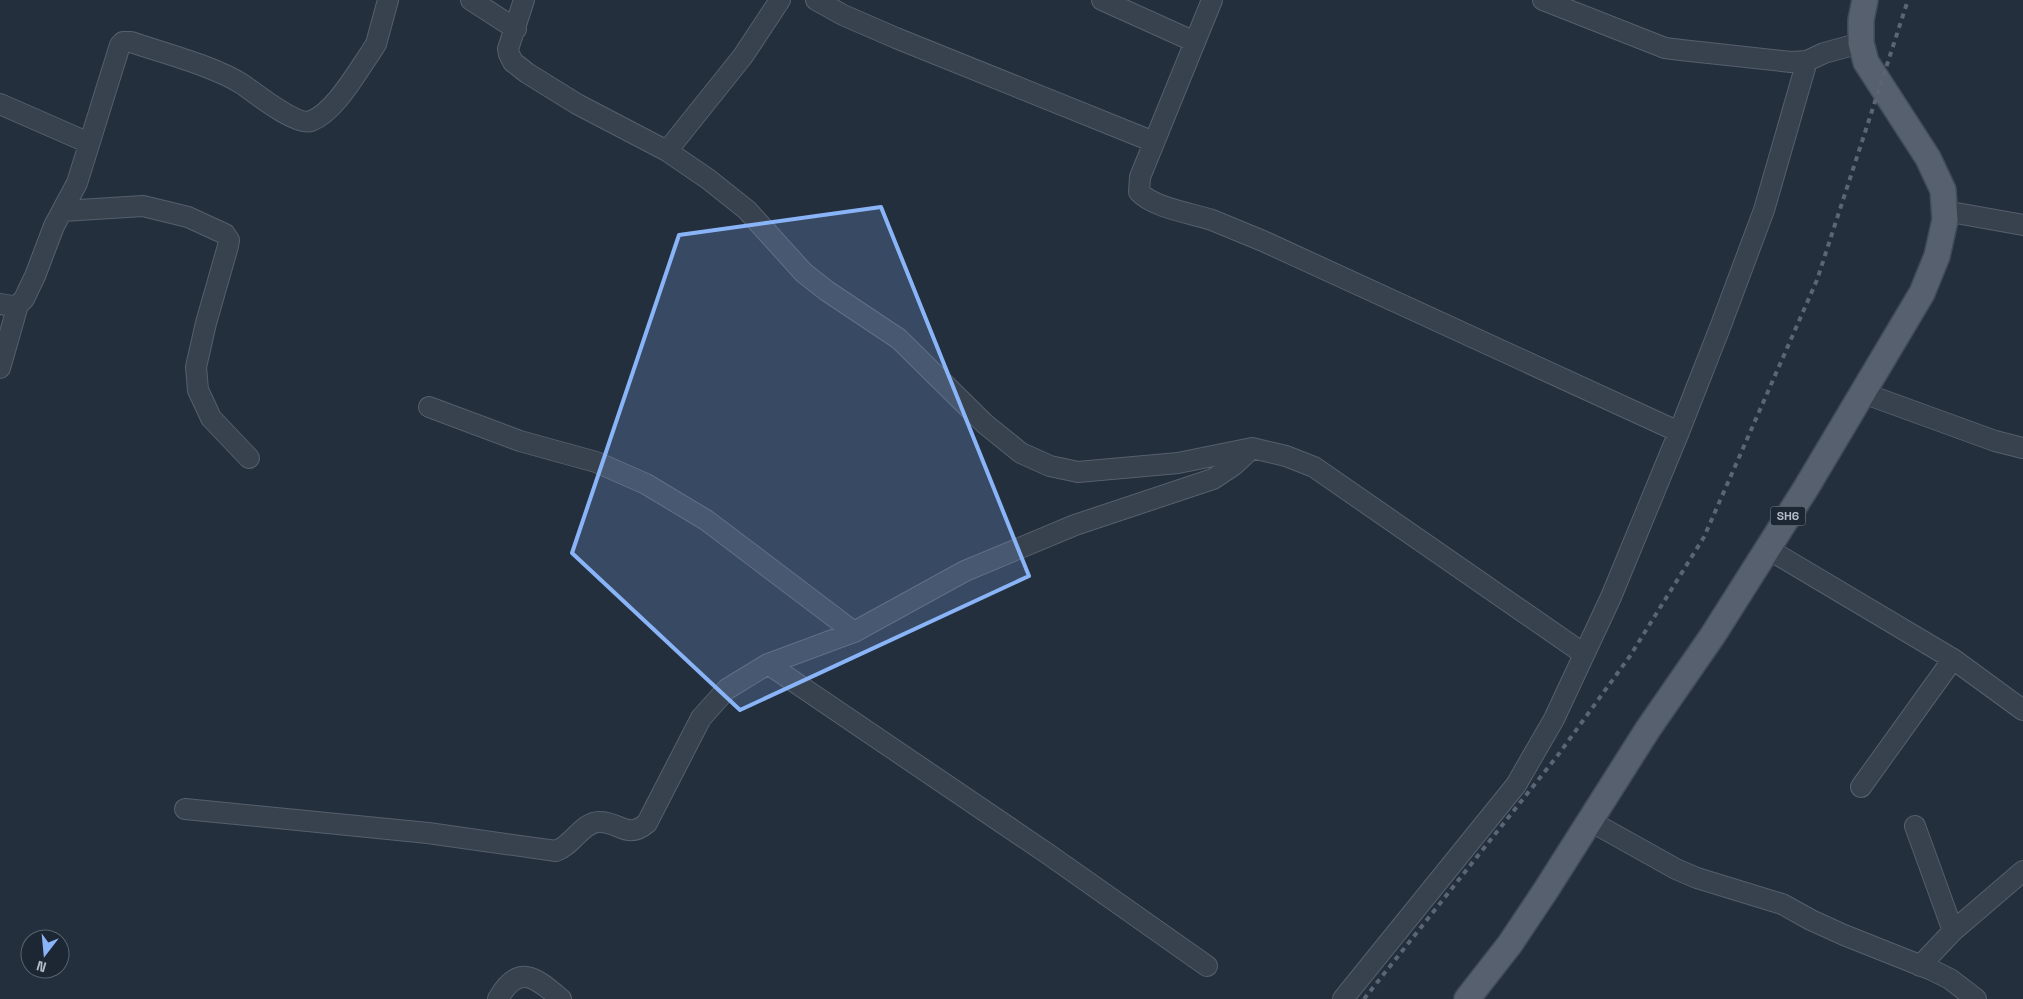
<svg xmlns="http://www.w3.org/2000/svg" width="2023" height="999" font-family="'Space Grotesk',sans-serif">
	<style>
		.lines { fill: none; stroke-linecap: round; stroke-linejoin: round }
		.minor-casing { stroke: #565f6c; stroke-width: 22 }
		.major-casing { stroke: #414a57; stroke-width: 28 }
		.minor { stroke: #38414e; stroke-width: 20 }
		.major { stroke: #56606e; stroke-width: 25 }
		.rail { stroke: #5a6575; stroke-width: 4; stroke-dasharray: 5 5; stroke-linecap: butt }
		.marked { fill: #8ab4f8; fill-opacity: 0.2; stroke: #8ab4f8; stroke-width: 4; stroke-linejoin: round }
		.labels { text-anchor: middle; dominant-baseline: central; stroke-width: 4.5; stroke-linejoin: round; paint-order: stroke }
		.shield { fill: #1d2633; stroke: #878f9c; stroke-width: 1 }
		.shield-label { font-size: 12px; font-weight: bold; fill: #b4bcc9 }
	</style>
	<rect width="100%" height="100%" fill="#242f3e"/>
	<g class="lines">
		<defs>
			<path id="minor" d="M471,0L516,29
				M524,0L508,49L509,54L513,62L527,73L577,104L667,151L708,179L747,210L804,273L827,291L899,339L985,424L1021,453L1050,466L1078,472L1178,463L1252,448L1286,456L1314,467L1584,654
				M816,0L843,15L896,38L1154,142
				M1102,0L1195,42
				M1212,0L1140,177L1139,192C1154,208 1191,213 1212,220C1229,227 1246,234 1263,241L1679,432
				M1543,0L1665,48L1681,50L1791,62L1807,61L1824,53L1861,43
				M0,104L89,143
				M667,151L743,56L780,0
				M63,211L143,206L188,217L225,234L229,240L228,246L206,323L196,367L198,390L211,418L249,458
				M1945,211L2023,225
				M0,304L13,306L18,305L24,299L35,276L54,226L77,183L120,45L123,42H131C163,53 214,66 242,84C255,93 296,126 311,121C335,112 357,72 371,52L376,44L388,0
				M0,368L18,305
				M1863,393L1995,441L2023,448
				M429,407L520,441L596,462L646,484L706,520L854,632
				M1768,549L1953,659L2023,710
				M768,664L1048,854L1207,966
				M1861,787L1953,659
				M185,809L428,833L556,851C573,845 583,821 600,822C620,822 627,840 647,823L701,718L727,689L768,664L854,632L965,571L1075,525L1213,479L1234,465L1251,449
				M1590,821L1676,869L1697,878L1782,904L1811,920L1844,935L1932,970L1950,979L1976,999
				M1915,826L1953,931
				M1920,966L1953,931L2023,871
				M498,999C519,962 536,978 561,999
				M1343,999L1516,785L1554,719L1611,597L1679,432L1721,325L1764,210L1807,61"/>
			<path id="major" d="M1467,999L1510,944L1546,890L1648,729L1713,635L1806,488L1922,293L1937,256L1945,220L1943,190L1928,158L1866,62L1861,43V20L1865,0"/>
		</defs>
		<use href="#minor" class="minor-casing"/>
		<use href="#major" class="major-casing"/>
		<use href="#minor" class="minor"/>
		<use href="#major" class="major"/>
		<path class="rail" d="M1364,999L1558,755L1630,656L1704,537L1817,280L1908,0"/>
	</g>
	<path class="marked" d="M881,207L1029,576L740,710L572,553L679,235Z"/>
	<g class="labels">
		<rect class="shield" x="1770.5" y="506.5" width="35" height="19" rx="4"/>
		<g class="shield-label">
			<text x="1788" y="516">SH6</text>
		</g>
	</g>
	<g transform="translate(45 954) rotate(196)"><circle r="24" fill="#1d2633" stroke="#59626f"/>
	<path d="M0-4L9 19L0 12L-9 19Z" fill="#8ab4f8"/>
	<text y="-8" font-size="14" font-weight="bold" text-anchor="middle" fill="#b4bcc9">N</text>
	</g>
</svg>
